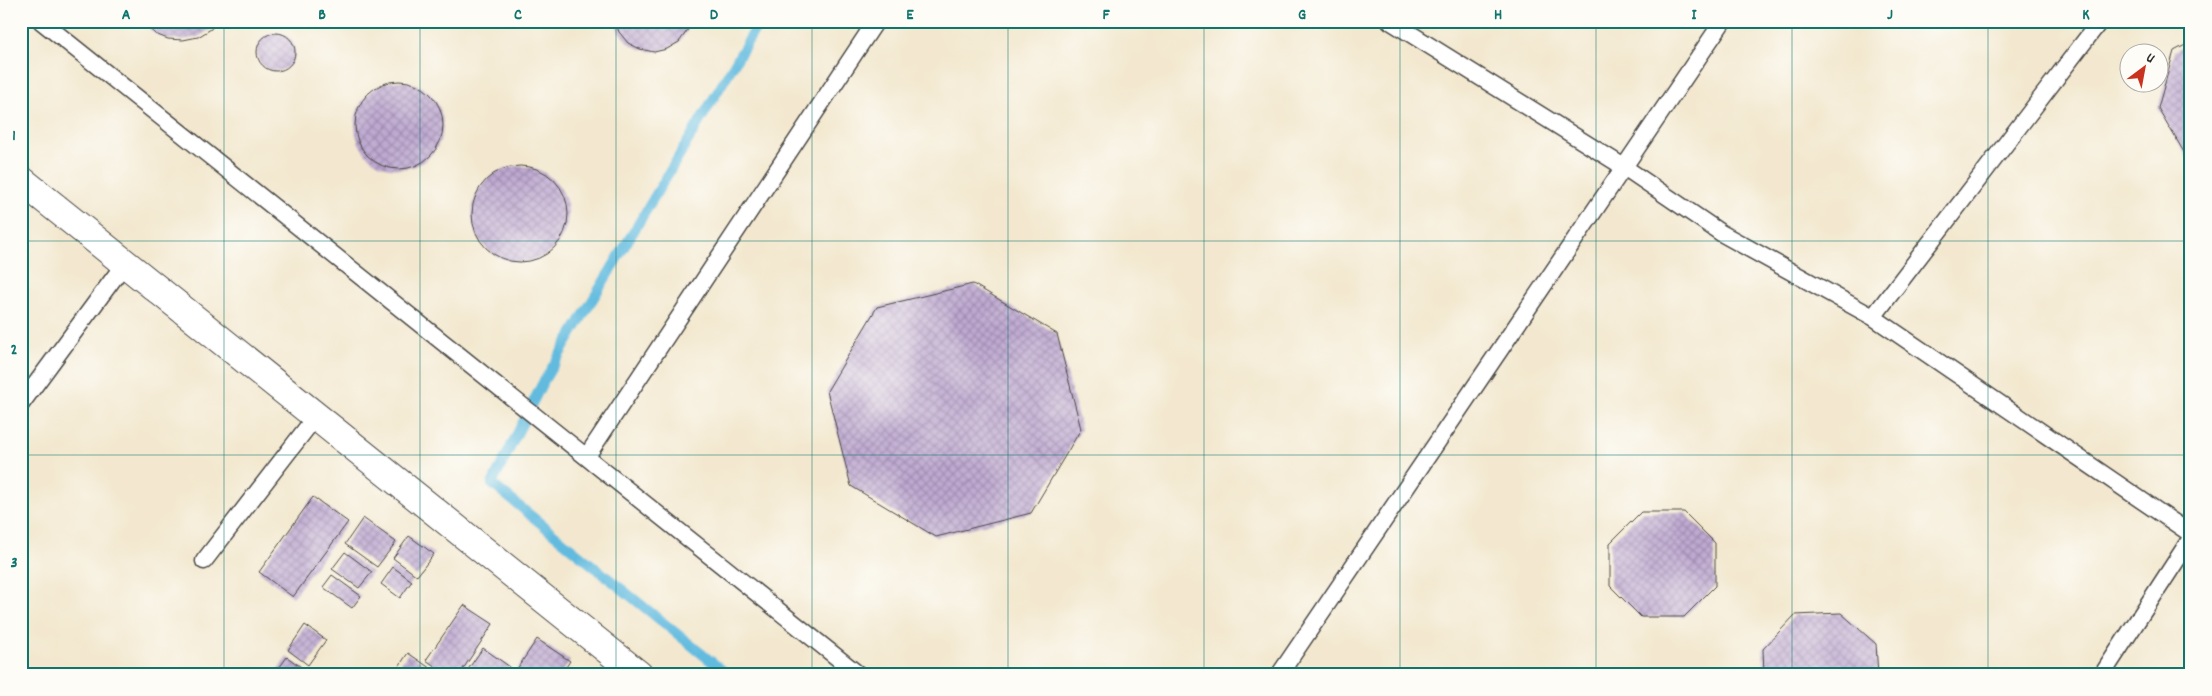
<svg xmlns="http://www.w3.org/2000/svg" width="2212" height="696" font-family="Dekko,sans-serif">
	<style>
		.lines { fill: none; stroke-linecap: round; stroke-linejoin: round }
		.stream { stroke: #62bbdf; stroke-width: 10 }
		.building { fill: url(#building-cross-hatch) }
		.lane-casing { stroke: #494744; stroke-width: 19 }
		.street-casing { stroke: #494744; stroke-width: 30 }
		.lane { stroke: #fff; stroke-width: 16 }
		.street { stroke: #fff; stroke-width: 28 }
		.grid { fill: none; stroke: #0f766e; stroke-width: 1; stroke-opacity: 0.55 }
		.neatline { fill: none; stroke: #0f766e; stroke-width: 2 }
		.grid-label { font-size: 16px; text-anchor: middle; font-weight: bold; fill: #0f766e }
	</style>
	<defs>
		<pattern id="building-cross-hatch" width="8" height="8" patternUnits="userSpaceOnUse" patternTransform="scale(1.25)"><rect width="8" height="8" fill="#bfa9d2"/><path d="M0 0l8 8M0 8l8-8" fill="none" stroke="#9b8aab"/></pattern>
	</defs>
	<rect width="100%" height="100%" fill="#fdfcf7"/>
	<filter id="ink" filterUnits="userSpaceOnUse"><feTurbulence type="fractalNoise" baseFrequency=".02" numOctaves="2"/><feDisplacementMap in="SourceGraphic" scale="10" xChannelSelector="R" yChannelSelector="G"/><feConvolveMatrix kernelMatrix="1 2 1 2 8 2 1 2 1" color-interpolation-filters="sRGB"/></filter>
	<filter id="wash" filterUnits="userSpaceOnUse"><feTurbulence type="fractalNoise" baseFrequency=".0096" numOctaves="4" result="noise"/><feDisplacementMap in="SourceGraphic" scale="20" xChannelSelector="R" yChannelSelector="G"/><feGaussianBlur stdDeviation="1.12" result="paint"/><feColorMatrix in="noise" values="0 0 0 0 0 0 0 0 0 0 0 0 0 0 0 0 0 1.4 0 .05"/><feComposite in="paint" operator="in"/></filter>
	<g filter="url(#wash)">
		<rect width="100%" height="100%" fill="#f3e8cf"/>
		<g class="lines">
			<path class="stream" d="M728,675L492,484L542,384L760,21"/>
		</g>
		<g id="blocks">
			<path class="building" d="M141,21H217L211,29L198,37L183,40L168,39L155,34Z
				M615,21H691L687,31L679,42L667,49L654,52L640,49L628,43L619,32Z
				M257 52a19 19 0 1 1 38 0a19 19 0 1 1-38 0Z
				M2191,42V160L2188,159L2158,108L2174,51Z
				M355 125a44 44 0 1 1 88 0a44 44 0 1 1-88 0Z
				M472 214a48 48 0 1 1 96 0a48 48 0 1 1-96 0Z
				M973,284L1057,334L1081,429L1031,513L936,537L851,486L827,391L877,307Z
				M313,497L348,522L293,597L259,572Z
				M1641,512H1684L1715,543V586L1684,617H1641L1610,586V543Z
				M363,518L396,542L377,567L345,544Z
				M409,536L434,554L417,576L393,558Z
				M345,552L372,572L359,588L332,569Z
				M393,567L412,581L400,598L381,584Z
				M332,575L361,596L352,608L323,587Z
				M464,605L493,624L459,675H448L426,660Z
				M1841,613L1876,644L1878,675H1764L1763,649L1795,615Z
				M305,625L326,640L308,665L288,650Z
				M537,639L570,661L561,675H519L515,672Z
				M483,648L510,667L504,675H464Z
				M408,653L440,675H393Z
				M287,657L304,669L300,675H274Z
				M571,669L580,675H567Z"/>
		</g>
	</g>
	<g filter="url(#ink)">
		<use href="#blocks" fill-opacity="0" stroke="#494744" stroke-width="1"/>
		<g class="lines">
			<defs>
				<path id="lane" d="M41,21L859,675
					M1723,21L1624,167L1721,233L1873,317
					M2100,21L1873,317L2191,534
					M21,404L125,263
					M587,456L876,21
					M204,561L316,416
					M1279,675L1624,167L1390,21
					M2102,675L2191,538"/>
				<path id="street" d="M21,180L639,675"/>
			</defs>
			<use href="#lane" class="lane-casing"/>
			<use href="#street" class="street-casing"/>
			<use href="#lane" class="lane"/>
			<use href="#street" class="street"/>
		</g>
	</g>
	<path class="grid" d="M224,21V675M420,21V675M616,21V675M812,21V675M1008,21V675M1204,21V675M1400,21V675M1596,21V675M1792,21V675M1988,21V675M21,241H2191M21,455H2191"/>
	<rect width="2212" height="696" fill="none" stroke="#fdfcf7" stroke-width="55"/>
	<g transform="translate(2144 68) rotate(32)"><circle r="24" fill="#fdfcf7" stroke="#a9a8a5"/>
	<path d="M0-4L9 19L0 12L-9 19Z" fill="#c8321e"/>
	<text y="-8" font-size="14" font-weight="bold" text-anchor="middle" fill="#2b2b2b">U</text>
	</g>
	<rect x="28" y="28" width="2156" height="640" class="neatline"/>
	<g class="grid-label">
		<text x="126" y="19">A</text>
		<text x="322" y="19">B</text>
		<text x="518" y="19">C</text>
		<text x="714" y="19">D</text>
		<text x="910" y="19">E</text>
		<text x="1106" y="19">F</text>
		<text x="1302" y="19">G</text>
		<text x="1498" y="19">H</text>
		<text x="1694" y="19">I</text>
		<text x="1890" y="19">J</text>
		<text x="2086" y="19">K</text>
		<text x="14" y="140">1</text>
		<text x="14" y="354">2</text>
		<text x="14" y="567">3</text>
	</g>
</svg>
